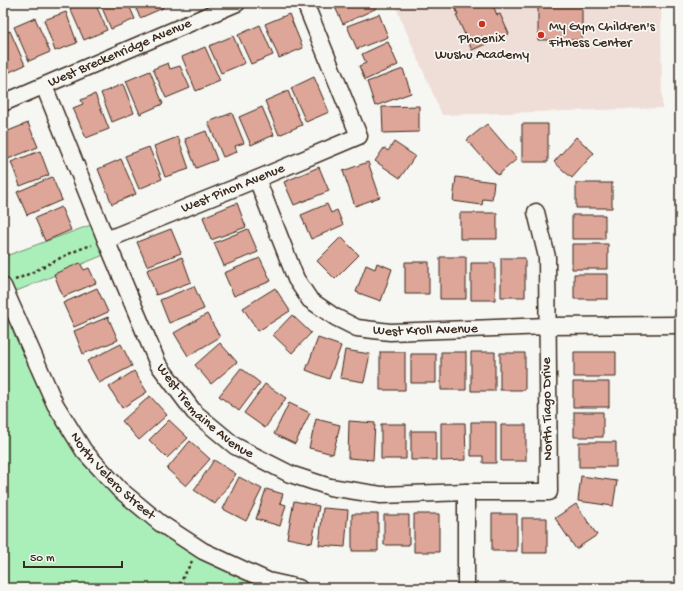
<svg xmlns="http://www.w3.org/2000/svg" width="683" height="591" font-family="'Gochi Hand',sans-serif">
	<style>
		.built { fill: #efded7 }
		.green { fill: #aaefba; stroke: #728c6c }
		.building { fill: #dea698; stroke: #3b2a1e }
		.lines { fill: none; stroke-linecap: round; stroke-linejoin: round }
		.street-casing { stroke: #3b2a1e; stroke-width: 19 }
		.path { stroke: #3b2a1e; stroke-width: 2.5; stroke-dasharray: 3 3; stroke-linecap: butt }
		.street { stroke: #f6f6f2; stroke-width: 16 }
		.poi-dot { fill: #c8321e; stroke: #f6f6f2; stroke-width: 1.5 }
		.labels { text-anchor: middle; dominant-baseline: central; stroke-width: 3.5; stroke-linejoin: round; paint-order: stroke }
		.poi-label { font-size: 14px; fill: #3b2a1e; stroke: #f6f6f2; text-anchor: start }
		.street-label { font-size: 14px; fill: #3b2a1e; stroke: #f6f6f2 }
	</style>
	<rect width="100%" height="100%" fill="#f6f6f2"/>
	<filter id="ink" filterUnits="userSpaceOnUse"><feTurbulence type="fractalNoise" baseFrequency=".025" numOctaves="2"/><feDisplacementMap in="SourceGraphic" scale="8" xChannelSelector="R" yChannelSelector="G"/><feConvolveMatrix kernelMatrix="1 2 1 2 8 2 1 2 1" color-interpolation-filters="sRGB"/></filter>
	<g filter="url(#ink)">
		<path class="built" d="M394,3H661L662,108L442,115Z"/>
		<path class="green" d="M99,222L111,252L7,295L84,451L160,523L300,588H3V257Z"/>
		<path class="building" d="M76,3H95L107,30L84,40L69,6Z
			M100,3H128L135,19L111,29Z
			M134,3H161L163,8L140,18Z
			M333,3H375L377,8L343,24Z
			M453,3H492L497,15L500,14L509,34L472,50L456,15L458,14Z
			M538,3H582V40H538Z
			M66,12L77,43L55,51L44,20Z
			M289,14L303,48L279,58L265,24Z
			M379,14L388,37L357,49L347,26Z
			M35,18L50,52L29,61L14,27Z
			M260,25L273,55L251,64L238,35Z
			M10,31L25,65L3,75V34Z
			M233,36L245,63L221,73L209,46Z
			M388,42L398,65L365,80L359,66L366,63L362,54Z
			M205,47L220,81L196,91L182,57Z
			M168,63L170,69L180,66L190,88L166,98L153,69Z
			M403,69L411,93L375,106L367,82Z
			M150,71L163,104L140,114L126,81Z
			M314,77L329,112L306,122L291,88Z
			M123,84L134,113L112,122L101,93Z
			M288,91L302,125L279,135L265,101Z
			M95,94L109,129L86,138L73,108L83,104L81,100Z
			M419,106V132L383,133L382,107Z
			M262,107L274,135L251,145L239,117Z
			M232,113L244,143L235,146L237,152L223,157L208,122Z
			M28,123L38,147L3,161V133Z
			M487,124L517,159L498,175L467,140Z
			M522,124H548V162H522Z
			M206,131L217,160L196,168L185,139Z
			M178,137L189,169L165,177L154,146Z
			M576,137L594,153L572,178L554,162Z
			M394,142L415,156L400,178L375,161L384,148L388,151Z
			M149,147L162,179L139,189L125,156Z
			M40,151L49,175L20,186L11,162Z
			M121,159L136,194L112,204L98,169Z
			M368,162L380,197L355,206L343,171Z
			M319,167L329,191L294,205L284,182Z
			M52,177L62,200L27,215L17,192Z
			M456,177L494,182L492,200L483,199L482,205L453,201Z
			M576,183H612V208H576Z
			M237,203L246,227L211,240L203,217Z
			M327,204L331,213L337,210L343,225L311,239L301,215Z
			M61,207L71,230L45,241L35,218Z
			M460,213H497V239H460Z
			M572,215H605V239H572Z
			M171,229L181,253L147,266L137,242Z
			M248,229L258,252L224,266L214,243Z
			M341,237L359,255L335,279L317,261Z
			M572,244H608V269H572Z
			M182,257L191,282L156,295L147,270Z
			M440,257H466V299H440Z
			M260,258L271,281L234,296L224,273Z
			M501,258H525V297H501Z
			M405,262H429V294H405Z
			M80,263L84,270L89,268L96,283L63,297L54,274Z
			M377,263L392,269L381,301L356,292L366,265L375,269Z
			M471,263H495V300H471Z
			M574,274H608V299H574Z
			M194,286L204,309L169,323L160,300Z
			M97,288L108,312L74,327L63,303Z
			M275,288L290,311L258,331L243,308Z
			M207,314L220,337L188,356L174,333Z
			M292,315L311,333L292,353L273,335Z
			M108,317L118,340L83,354L74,331Z
			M318,338L341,346L329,379L306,370Z
			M220,343L237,362L211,384L195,365Z
			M121,344L132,366L99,383L87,361Z
			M345,350L370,354L364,382L340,378Z
			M380,352H405V390H380Z
			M441,352H466V390H441Z
			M471,352H495V391H471Z
			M574,352H616V377H574Z
			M500,353H525V390H500Z
			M411,354H436V383H411Z
			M241,368L260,383L239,411L219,396Z
			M134,371L147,392L122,408L109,387Z
			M573,382H609V407H573Z
			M265,384L286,398L265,428L244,413Z
			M150,396L167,415L139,440L122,421Z
			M289,403L310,413L295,444L274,434Z
			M574,412H603V437H574Z
			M316,419L340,425L333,454L309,448Z
			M169,420L188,438L167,458L149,440Z
			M349,421L375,423L373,460L348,458Z
			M471,422H496V463H483V456H471Z
			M441,423H465L466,460L441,461Z
			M381,424H406V459H381Z
			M501,425H526V461H501Z
			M411,431H436V460H411Z
			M190,441L210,459L186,486L167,469Z
			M579,442H616V467H579Z
			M214,460L236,474L215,504L194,490Z
			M581,476L617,481L613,506L578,501Z
			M239,477L262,489L246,521L223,509Z
			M266,489L283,494L280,503L286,505L280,526L256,519Z
			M294,501L319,506L312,543L287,538Z
			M576,504L597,535L576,549L555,518Z
			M323,508L348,510L345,547L319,545Z
			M352,514H378V551H352Z
			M414,514H439V552H414Z
			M492,514H517V551H492Z
			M384,515H409V545H384Z
			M522,518H547V553H522Z"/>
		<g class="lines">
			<defs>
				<g id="street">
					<path id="s1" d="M44,86L106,240L158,364L194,412L235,446L290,474L330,487L381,495L466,492H549L547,257L536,212"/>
					<path id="s2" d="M3,103L237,3"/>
					<path id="s3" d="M257,179L296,279L310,300L335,317L357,328L390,332L547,326L680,325"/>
					<path id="s4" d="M106,240L257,179L359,136L305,3"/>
					<path id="s5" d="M3,286L55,404L84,451L119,489L160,523L203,551L268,581L299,588"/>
					<path d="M466,492V588"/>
				</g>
			</defs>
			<use href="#street" class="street-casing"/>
			<path class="path" d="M15,280C42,269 65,253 92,245
				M181,588L178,587L192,561"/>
			<use href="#street" class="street"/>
		</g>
	</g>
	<g class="poi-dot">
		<circle cx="482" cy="24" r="4"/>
		<circle cx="541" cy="35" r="4"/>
	</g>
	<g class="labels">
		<g class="poi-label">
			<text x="549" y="27">My Gym Children's<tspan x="549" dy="16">Fitness Center</tspan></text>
			<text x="482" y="39" text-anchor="middle">Phoenix<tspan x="482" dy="16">Wushu Academy</tspan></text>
		</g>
		<g class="street-label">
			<text stroke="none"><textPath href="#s2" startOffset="127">West Breckenridge Avenue</textPath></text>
			<text stroke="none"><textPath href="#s4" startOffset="137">West Pinon Avenue</textPath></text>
			<text stroke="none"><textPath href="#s3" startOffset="256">West Kroll Avenue</textPath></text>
			<text stroke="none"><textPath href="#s1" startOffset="368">West Tremaine Avenue</textPath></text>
			<text transform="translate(548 409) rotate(-91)">North Tiago Drive</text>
			<text stroke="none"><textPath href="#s5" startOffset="222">North Velero Street</textPath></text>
		</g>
	</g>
	<rect width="683" height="591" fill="none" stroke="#f6f6f2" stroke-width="16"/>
	<rect x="8" y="8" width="667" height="575" fill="none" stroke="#3b2a1e" stroke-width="1.5" filter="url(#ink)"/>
	<path d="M24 561v6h98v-6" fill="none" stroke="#3b2a1e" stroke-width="2"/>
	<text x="30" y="561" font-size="12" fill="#3b2a1e" stroke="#f6f6f2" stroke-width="3" paint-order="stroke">50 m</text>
</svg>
